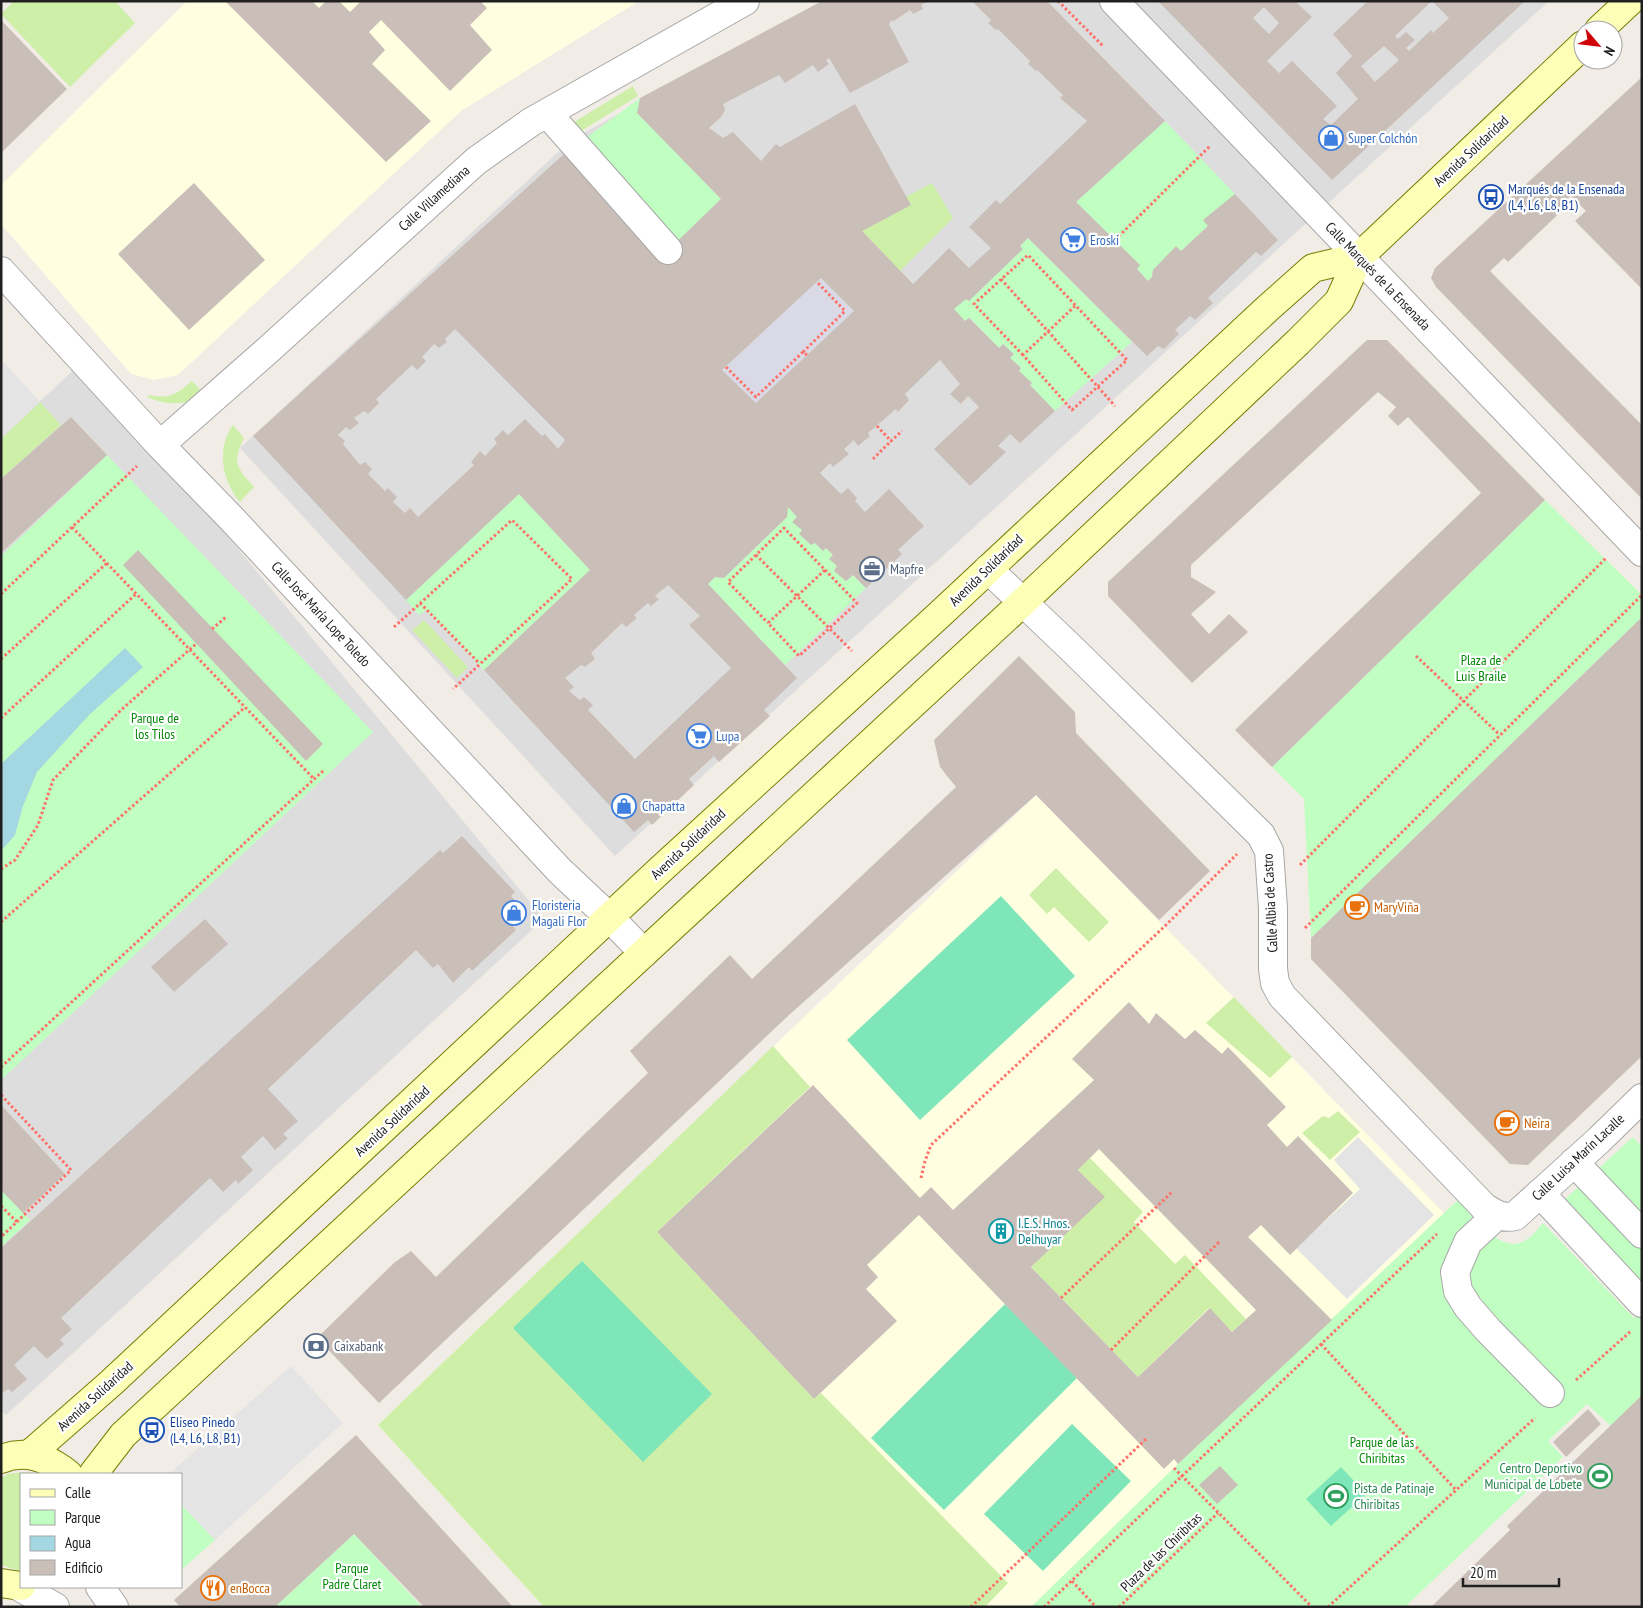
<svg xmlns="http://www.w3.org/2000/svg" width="1643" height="1608" font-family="'PT Sans Narrow',sans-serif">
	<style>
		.residential { fill: #dedddd }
		.education { fill: #fffee1 }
		.grass { fill: #ceefa8 }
		.park { fill: #c0fec2 }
		.pitch { fill: #7ee6b9 }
		.parking { fill: #e4e4e4 }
		.plaza { fill: #dadae7 }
		.water { fill: #a3d7e2 }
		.building { fill: #cabfb8; fill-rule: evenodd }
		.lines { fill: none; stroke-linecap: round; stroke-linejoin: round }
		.street-casing { stroke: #a7a7a7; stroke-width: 30 }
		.secondary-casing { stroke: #767e00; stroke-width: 30 }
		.path { stroke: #ff7269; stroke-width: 3; stroke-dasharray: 2.5 2.5; stroke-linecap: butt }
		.street { stroke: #fff; stroke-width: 28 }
		.secondary { stroke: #feffb6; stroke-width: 28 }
		.labels { text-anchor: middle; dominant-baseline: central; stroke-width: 4.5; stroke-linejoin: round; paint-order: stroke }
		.shop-label { font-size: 14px; fill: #366cbe; stroke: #fff; text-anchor: start }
		.street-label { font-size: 14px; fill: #202020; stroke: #fff }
		.transit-label { font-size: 14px; fill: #164399; stroke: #fff; text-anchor: start }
		.service-label { font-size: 14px; fill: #4e5e75; stroke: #fff; text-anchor: start }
		.park-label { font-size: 14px; fill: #038908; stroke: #fff }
		.food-label { font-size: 14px; fill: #c56008; stroke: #fff; text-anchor: start }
		.culture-label { font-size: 14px; fill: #0d838f; stroke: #fff; text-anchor: start }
		.leisure-label { font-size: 14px; fill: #27864d; stroke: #fff; text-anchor: end }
	</style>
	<rect width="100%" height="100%" fill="#f1ede6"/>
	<path class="residential" d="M823,1H1549L615,856L240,448L571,140Z
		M83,361L544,919L6,1415L1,1411V438Z"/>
	<path class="education" d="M187,1H639L461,111L178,375L154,380L131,374L1,224V185Z
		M1036,795L1444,1213L1178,1464L1031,1607H544L378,1425Z"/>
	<path class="grass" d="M14,1H115L135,23L70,87L1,14Z
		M633,86L638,96L573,136L566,127Z
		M932,183L953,218L900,271L862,231L911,205L906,197Z
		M192,381L206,396C186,405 167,406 147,397L149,395C170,399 176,395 192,381Z
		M40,402L61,425L1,479V439Z
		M233,425L244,438C232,463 236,467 254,487L240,502C222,481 216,449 233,425Z
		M424,620L468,667L457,678L412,630Z
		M1056,868L1109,922L1089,942L1054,907L1047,914L1029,895Z
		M1234,997L1292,1057L1270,1078L1206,1023Z
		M773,1046L810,1087L657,1232L814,1399L821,1393L1008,1583L985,1607H544L378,1425Z
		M1338,1111L1360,1132L1330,1160L1302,1133L1323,1116L1329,1118Z
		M1090,1158L1143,1212L1134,1222L1175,1264L1185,1255L1246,1319L1232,1332L1209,1308L1138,1377L1031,1267L1104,1197L1078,1170Z
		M25,1472L41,1474H21L20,1571L1,1565V1478L8,1474Z"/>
	<path class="park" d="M640,98L637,113L721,199L659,259L564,154Z
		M1165,121L1235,194L1204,220L1208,226L1181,251L1176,247L1153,270L1152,277L1148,281L1137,269L1140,265L1076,202Z
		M1028,238L1132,342L1055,411L1030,385L1032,383L1019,371L1021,367L1010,358L1014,354L1003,344L999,348L970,318L965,321L954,309L966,299L969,301L1022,249L1020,246Z
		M107,455L373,732L1,1080V556Z
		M519,494L590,570L484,670L426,610L419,615L406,600Z
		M1545,500L1642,595V617L1311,938L1304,799L1272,767Z
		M788,507L797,517L793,522L802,530L800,534L811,545L815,543L823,551L826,548L833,555L830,559L837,566L834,571L846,581L853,575L866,588L785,665L708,584L715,577L724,578L787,517Z
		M1633,1137L1642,1147V1284L1564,1200Z
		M1,1190L30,1220L1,1247Z
		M1459,1199C1474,1215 1501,1257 1526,1240C1533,1236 1538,1228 1543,1223L1634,1318L1642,1311V1395L1611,1426L1587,1404L1548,1441L1563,1457L1405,1607H1031L1178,1464Z
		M181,1504L215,1540L181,1570Z
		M354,1534L422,1607H279L277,1605Z"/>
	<path class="pitch" d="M1001,896L1075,976L920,1120L847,1040Z
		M582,1261L712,1394L643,1462L513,1328Z
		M1005,1304L1077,1378L944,1510L871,1438Z
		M1072,1424L1131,1481L1043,1571L984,1514Z
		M1341,1467L1366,1494L1331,1526L1306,1499Z"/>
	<path class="parking" d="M1,359L40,402L1,439Z
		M1358,1137L1434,1215L1347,1299L1296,1248L1360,1189L1334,1160Z
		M291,1366L343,1423L215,1540L181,1504V1474H169Z"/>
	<path class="plaza" d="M821,278L854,311L756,403L722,370Z"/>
	<path class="water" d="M125,648L143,667L90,714L37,772L23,806L15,835L1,851V764Z"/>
	<path class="building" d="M225,1H312L319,8L326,1H339L350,12L361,1H483L482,3L487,8L470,25L492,50L450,91L381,20L369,32L385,50L372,64L431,121L386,162Z
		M822,1H929L921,5L923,9L913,14L910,10L894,21L892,20L889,24L909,62L850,93L829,58L826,60L829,64L818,72L813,65L785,83L779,75L723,104L725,110L721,117L709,128L723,138L733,132L761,161L776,144L780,147L855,104L911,205L862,231L913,284L949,248L969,268L991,248L969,227L996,200L1000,204L1087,121L1060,98L1063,95L1037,70L1036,71L1028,64L1030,61L998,29L996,30L988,23L991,20L972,1H1047L1165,121L1076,202L1140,265L1137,269L1148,281L1152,277L1153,270L1176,246L1181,251L1208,226L1203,220L1235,194L1278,240L1261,256L1256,252L1208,298L1213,303L1195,320L1190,316L1175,330L1179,334L1164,349L1158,346L1147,356L1028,238L1020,246L1023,249L969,301L966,299L954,309L965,321L969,318L999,348L1003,344L1014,354L1010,358L1021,368L1019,371L1032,383L1030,385L1055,411L1020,443L1010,434L998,446L1006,452L970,486L934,449L979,407L968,396L961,404L950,394L960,384L940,360L905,394L909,400L898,412L896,409L868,433L870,436L858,446L854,440L844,449L849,454L833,467L830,463L820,473L841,494L848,488L857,498L855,501L865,512L889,489L924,526L898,550L902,554L866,588L853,575L846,581L834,571L837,566L829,559L833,555L826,548L823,551L815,543L811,545L799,534L802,530L792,522L797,517L788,507L787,517L724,578L715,577L708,584L797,678L764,710L770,716L719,762L714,756L689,779L694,785L652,825L648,820L634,832L484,670L590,570L519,494L406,600L253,436L564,154L659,259L721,199L637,113L640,98ZM821,278L854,311L756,403L722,370ZM455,329L565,440L558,449L545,434L542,436L525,419L508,435L503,430L494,439L497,443L485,456L480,451L471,462L474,465L418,517L410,508L405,513L393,502L397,497L388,488L385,491L368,474L372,469L365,462L360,465L343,444L345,441L338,435L346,427L350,430L359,423L354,418L364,411L368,414L379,403L376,399L412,365L417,370L426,361L422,357L434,344L439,348L447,342L445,339ZM668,585L700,616L689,625L731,668L635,759L588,710L593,705L584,697L580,700L569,691L574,687L565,678L581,665L585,667L595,659L591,653L622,623L626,627L637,618L634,615L648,603L651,606L659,599L655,596Z
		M1158,1H1295L1312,17L1267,61L1279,73L1292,61L1337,106L1323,119L1331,125L1358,99L1336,73L1352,56L1333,34L1368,1H1525L1332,180ZM1432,1L1449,18L1433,33L1431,30L1409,51L1406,48L1415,40L1406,32L1398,39L1395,36ZM1264,7L1279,23L1269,34L1253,18ZM1384,46L1399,60L1375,82L1361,66Z
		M1,20L67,89L1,153Z
		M1642,77V289L1575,221L1586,211L1571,196L1566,200L1569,204L1508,262L1504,258L1490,271L1642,425V499L1436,287L1431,278L1435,268Z
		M194,183L265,260L189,330L118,254Z
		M1367,340H1387L1545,500L1272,767L1235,730L1481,493L1408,417L1398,426L1388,416L1396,407L1378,392L1191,565V577L1216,592L1191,614L1209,634L1229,614L1248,632L1192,683L1108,596V582Z
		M71,417L107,455L1,553V479Z
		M138,550L323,744L306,761L123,565Z
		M1642,617V1056L1528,1165L1510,1164L1311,959V938Z
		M1019,656L1075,712L1076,733L1210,871L1159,920L1036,795L788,1016L379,1403L317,1338L395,1262L411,1251L436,1277L648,1073L630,1051L730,955L752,979L956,787L940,767L934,740Z
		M462,836L515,892L511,896L527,914L513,926L516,930L472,971L469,967L453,983L438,964L433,968L416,950L268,1089L298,1121L283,1134L288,1138L275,1150L263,1136L241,1157L253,1170L238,1184L236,1180L223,1192L210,1178L61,1318L72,1329L60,1340L64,1344L47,1359L34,1346L14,1365L27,1379L12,1392L8,1389L1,1394V1248L397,889L440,850L443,853Z
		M205,919L228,944L174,992L151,967Z
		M1129,1002L1149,1024L1156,1013L1185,1039L1195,1030L1222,1054L1228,1047L1286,1107L1267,1125L1287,1147L1298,1136L1353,1193L1290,1255L1261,1225L1248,1237L1332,1320L1178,1464L1174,1459L1164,1469L919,1215L867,1265L878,1277L866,1289L897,1321L814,1399L657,1232L813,1085L920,1198L931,1187L953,1210L1094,1080L1072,1059ZM1099,1149L1256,1310L1232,1332L1210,1308L1138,1377L1031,1267L1105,1197L1078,1170Z
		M1,1105L65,1174L23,1213L1,1190Z
		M1642,1395V1607H1431L1510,1530L1507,1526Z
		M1588,1409L1601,1424L1566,1457L1553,1442Z
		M356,1435L513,1607H424L354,1534L277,1605L279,1607H180L174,1600Z
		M1220,1466L1238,1485L1217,1504L1199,1485Z"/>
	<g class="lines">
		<defs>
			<path id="street" d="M1114,1L1642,552
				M547,113L668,250
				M1,271L160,445L231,518L560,871L610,918L644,953
				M160,445L268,350L476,161L531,122L745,1
				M988,569L1070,647L1261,835L1269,851L1273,908V969L1275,983L1282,996L1484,1207C1495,1214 1502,1219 1515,1216L1599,1140L1642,1098
				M1574,1162L1642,1234
				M1540,1193L1642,1303
				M1497,1215L1468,1242L1455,1272L1458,1291L1468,1307L1488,1330L1550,1393
				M18,1586L55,1607
				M100,1587L114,1607"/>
			<path id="secondary" d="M1599,30L1630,1
				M30,1454L111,1383L660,870L938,616L1268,308L1313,268L1359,257
				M1,1459C26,1449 48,1458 68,1474
				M93,1474L123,1435L1023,602L1298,342L1339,301L1359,257L1583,45
				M1,1583L21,1586"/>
		</defs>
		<use href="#street" class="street-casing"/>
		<use href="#secondary" class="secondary-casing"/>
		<path class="path" d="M1058,1L1103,46
			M1115,240L1210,146
			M1001,279L1115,406
			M807,355L803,352L845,311L817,282
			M1023,355L974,304L1028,255L1127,360L1072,410L1023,355L1075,306
			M726,367L756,397L803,352
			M877,426L891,441L902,431
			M873,459L891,441
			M72,527L314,779
			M756,555L728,582L768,623
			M825,570L857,603L799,656L768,623L825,570L784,528L756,555C788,587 820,619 852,651
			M1,594L137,466
			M420,603L479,663
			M394,627L512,520L572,579L453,689
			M212,629L226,617
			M1416,656L1500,735
			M1,659L107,563
			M1,718L136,594
			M1300,865L1606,558
			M1,869L15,860L38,825L53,780L121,710L196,644
			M1,922L244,708
			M1305,928L1642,595
			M1,1067L324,770
			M1,1095L71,1170L1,1237
			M921,1178L925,1161L931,1145L1165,926L1237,854
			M1,1206L17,1222
			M1061,1298L1172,1192
			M1321,1344L1456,1490
			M1111,1350L1220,1241
			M1576,1380L1631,1331
			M1174,1468L1312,1607
			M1072,1581L1096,1607
			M971,1607L1146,1439
			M1044,1607L1437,1234
			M1119,1607L1218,1513
			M1328,1607L1535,1418"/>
		<use href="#street" class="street"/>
		<use href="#secondary" class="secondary"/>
	</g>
	<defs>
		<symbol id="shop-ring" viewBox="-11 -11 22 22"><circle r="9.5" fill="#fff" stroke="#3f7fe0" stroke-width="1.5"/><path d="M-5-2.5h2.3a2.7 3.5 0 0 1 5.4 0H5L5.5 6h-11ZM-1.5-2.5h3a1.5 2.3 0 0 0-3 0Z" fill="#3f7fe0"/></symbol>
		<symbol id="bus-ring" viewBox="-11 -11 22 22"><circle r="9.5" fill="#fff" stroke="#1a4fb4" stroke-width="1.5"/><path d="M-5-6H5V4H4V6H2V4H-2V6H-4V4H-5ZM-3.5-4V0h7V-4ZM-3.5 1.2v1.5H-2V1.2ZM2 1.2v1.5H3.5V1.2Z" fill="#1a4fb4"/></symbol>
		<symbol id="supermarket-ring" viewBox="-11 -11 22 22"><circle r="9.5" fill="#fff" stroke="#3f7fe0" stroke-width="1.5"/><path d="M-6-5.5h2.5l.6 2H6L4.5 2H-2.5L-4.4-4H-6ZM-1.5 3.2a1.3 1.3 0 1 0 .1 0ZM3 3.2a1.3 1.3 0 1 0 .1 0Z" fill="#3f7fe0"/></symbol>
		<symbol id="office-ring" viewBox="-11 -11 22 22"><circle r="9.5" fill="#fff" stroke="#5c6f8a" stroke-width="1.5"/><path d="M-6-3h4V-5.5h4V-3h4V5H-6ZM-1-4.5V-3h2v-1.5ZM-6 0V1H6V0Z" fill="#5c6f8a"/></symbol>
		<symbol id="cafe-ring" viewBox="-11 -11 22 22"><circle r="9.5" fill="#fff" stroke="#e8710a" stroke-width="1.5"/><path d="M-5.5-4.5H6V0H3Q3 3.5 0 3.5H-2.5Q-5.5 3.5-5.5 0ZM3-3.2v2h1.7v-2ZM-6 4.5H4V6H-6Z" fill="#e8710a"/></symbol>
		<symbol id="building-ring" viewBox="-11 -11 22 22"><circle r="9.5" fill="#fff" stroke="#0f9aa8" stroke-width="1.5"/><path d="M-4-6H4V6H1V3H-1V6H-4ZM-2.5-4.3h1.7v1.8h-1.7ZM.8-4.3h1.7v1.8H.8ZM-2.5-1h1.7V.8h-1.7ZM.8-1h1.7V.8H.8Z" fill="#0f9aa8"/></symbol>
		<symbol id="bank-ring" viewBox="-11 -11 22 22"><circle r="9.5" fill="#fff" stroke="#5c6f8a" stroke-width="1.5"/><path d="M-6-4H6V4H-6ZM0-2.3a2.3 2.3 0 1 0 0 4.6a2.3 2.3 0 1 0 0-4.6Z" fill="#5c6f8a"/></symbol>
		<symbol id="stadium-ring" viewBox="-11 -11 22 22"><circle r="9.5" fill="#fff" stroke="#2e9e5b" stroke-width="1.5"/><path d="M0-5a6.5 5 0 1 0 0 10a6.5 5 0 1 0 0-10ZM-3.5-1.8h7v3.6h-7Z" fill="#2e9e5b"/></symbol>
		<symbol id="restaurant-ring" viewBox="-11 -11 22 22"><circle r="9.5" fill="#fff" stroke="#e8710a" stroke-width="1.5"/><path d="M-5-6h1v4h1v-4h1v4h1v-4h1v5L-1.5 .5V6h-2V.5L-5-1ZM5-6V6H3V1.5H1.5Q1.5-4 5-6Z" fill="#e8710a"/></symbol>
	</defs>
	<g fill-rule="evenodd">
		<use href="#shop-ring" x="1317" y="124" width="28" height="28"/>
		<use href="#bus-ring" x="1477" y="183" width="28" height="28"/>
		<use href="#supermarket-ring" x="1059" y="226" width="28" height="28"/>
		<use href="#office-ring" x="858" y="555" width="28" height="28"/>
		<use href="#supermarket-ring" x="685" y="722" width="28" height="28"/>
		<use href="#shop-ring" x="610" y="792" width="28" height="28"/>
		<use href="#cafe-ring" x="1343" y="893" width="28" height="28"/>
		<use href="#shop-ring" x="500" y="899" width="28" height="28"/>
		<use href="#cafe-ring" x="1493" y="1109" width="28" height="28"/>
		<use href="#building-ring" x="987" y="1217" width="28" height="28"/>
		<use href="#bank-ring" x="302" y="1332" width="28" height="28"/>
		<use href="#bus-ring" x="138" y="1416" width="28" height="28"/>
		<use href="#stadium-ring" x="1586" y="1462" width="28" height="28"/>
		<use href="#stadium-ring" x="1322" y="1482" width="28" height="28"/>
		<use href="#restaurant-ring" x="199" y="1574" width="28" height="28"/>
	</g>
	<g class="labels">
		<g class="shop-label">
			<text x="1348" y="138">Super Colchón</text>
			<text x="1090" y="240">Eroski</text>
			<text x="716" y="736">Lupa</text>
			<text x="642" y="806">Chapatta</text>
			<text x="532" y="905">Floristeria<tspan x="532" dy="16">Magali Flor</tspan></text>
		</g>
		<g class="street-label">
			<text transform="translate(1471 151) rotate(-43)">Avenida Solidaridad</text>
			<text transform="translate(434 198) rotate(-42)">Calle Villamediana</text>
			<text transform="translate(1378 276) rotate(46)">Calle Marqués de la Ensenada</text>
			<text transform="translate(986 570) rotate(-44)">Avenida Solidaridad</text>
			<text transform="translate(321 614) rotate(47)">Calle José María Lope Toledo</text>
			<text transform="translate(688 844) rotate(-43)">Avenida Solidaridad</text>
			<text transform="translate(1270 903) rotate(-93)">Calle Albia de Castro</text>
			<text transform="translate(392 1121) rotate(-43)">Avenida Solidaridad</text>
			<text transform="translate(1578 1157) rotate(-43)">Calle Luisa Marín Lacalle</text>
			<text transform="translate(95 1396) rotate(-42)">Avenida Solidaridad</text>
			<text transform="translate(1161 1552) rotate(-44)">Plaza de las Chiribitas</text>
		</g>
		<g class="transit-label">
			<text x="1508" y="189">Marqués de la Ensenada<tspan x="1508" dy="16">(L4, L6, L8, B1)</tspan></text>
			<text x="170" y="1422">Eliseo Pinedo<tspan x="170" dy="16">(L4, L6, L8, B1)</tspan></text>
		</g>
		<g class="service-label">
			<text x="890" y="569">Mapfre</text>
			<text x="334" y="1346">Caixabank</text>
		</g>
		<g class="park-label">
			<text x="1481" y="660">Plaza de<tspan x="1481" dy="16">Luis Braile</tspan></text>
			<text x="155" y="718">Parque de<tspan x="155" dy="16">los Tilos</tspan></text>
			<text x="1382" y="1442">Parque de las<tspan x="1382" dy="16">Chiribitas</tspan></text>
			<text x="352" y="1568">Parque<tspan x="352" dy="16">Padre Claret</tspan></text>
		</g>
		<g class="food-label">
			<text x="1374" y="907">MaryViña</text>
			<text x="1524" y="1123">Neira</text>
			<text x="230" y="1588">enBocca</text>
		</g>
		<g class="culture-label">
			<text x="1018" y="1223">I.E.S. Hnos.<tspan x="1018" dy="16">Delhuyar</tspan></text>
		</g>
		<g class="leisure-label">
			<text x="1582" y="1468">Centro Deportivo<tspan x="1582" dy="16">Municipal de Lobete</tspan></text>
			<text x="1354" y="1488" text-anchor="start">Pista de Patinaje<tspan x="1354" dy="16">Chiribitas</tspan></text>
		</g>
	</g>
	<rect width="1643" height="1608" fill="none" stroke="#202020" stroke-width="5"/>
	<rect x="20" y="1473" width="162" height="115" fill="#ffffff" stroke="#a6a6a6"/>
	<rect x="30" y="1489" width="25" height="8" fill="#feffb6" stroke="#a6a6a6"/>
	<text x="65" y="1498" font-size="15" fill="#202020">Calle</text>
	<rect x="30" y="1510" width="25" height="15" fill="#c0fec2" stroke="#a6a6a6"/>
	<text x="65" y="1523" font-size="15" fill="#202020">Parque</text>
	<rect x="30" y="1536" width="25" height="15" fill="#a3d7e2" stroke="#a6a6a6"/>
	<text x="65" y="1548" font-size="15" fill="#202020">Agua</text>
	<rect x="30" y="1560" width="25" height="15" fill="#cabfb8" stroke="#a6a6a6"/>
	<text x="65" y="1573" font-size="15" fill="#202020">Edificio</text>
	<g transform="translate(1598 45) rotate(118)"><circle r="24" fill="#ffffff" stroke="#a6a6a6"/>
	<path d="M0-4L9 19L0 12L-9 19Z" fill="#d00009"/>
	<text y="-8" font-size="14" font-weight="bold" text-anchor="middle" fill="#202020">N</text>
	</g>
	<path d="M1463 1578v8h96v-8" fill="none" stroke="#202020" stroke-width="2.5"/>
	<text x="1470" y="1578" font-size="15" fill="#202020" stroke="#ffffff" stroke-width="4" paint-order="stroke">20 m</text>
</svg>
